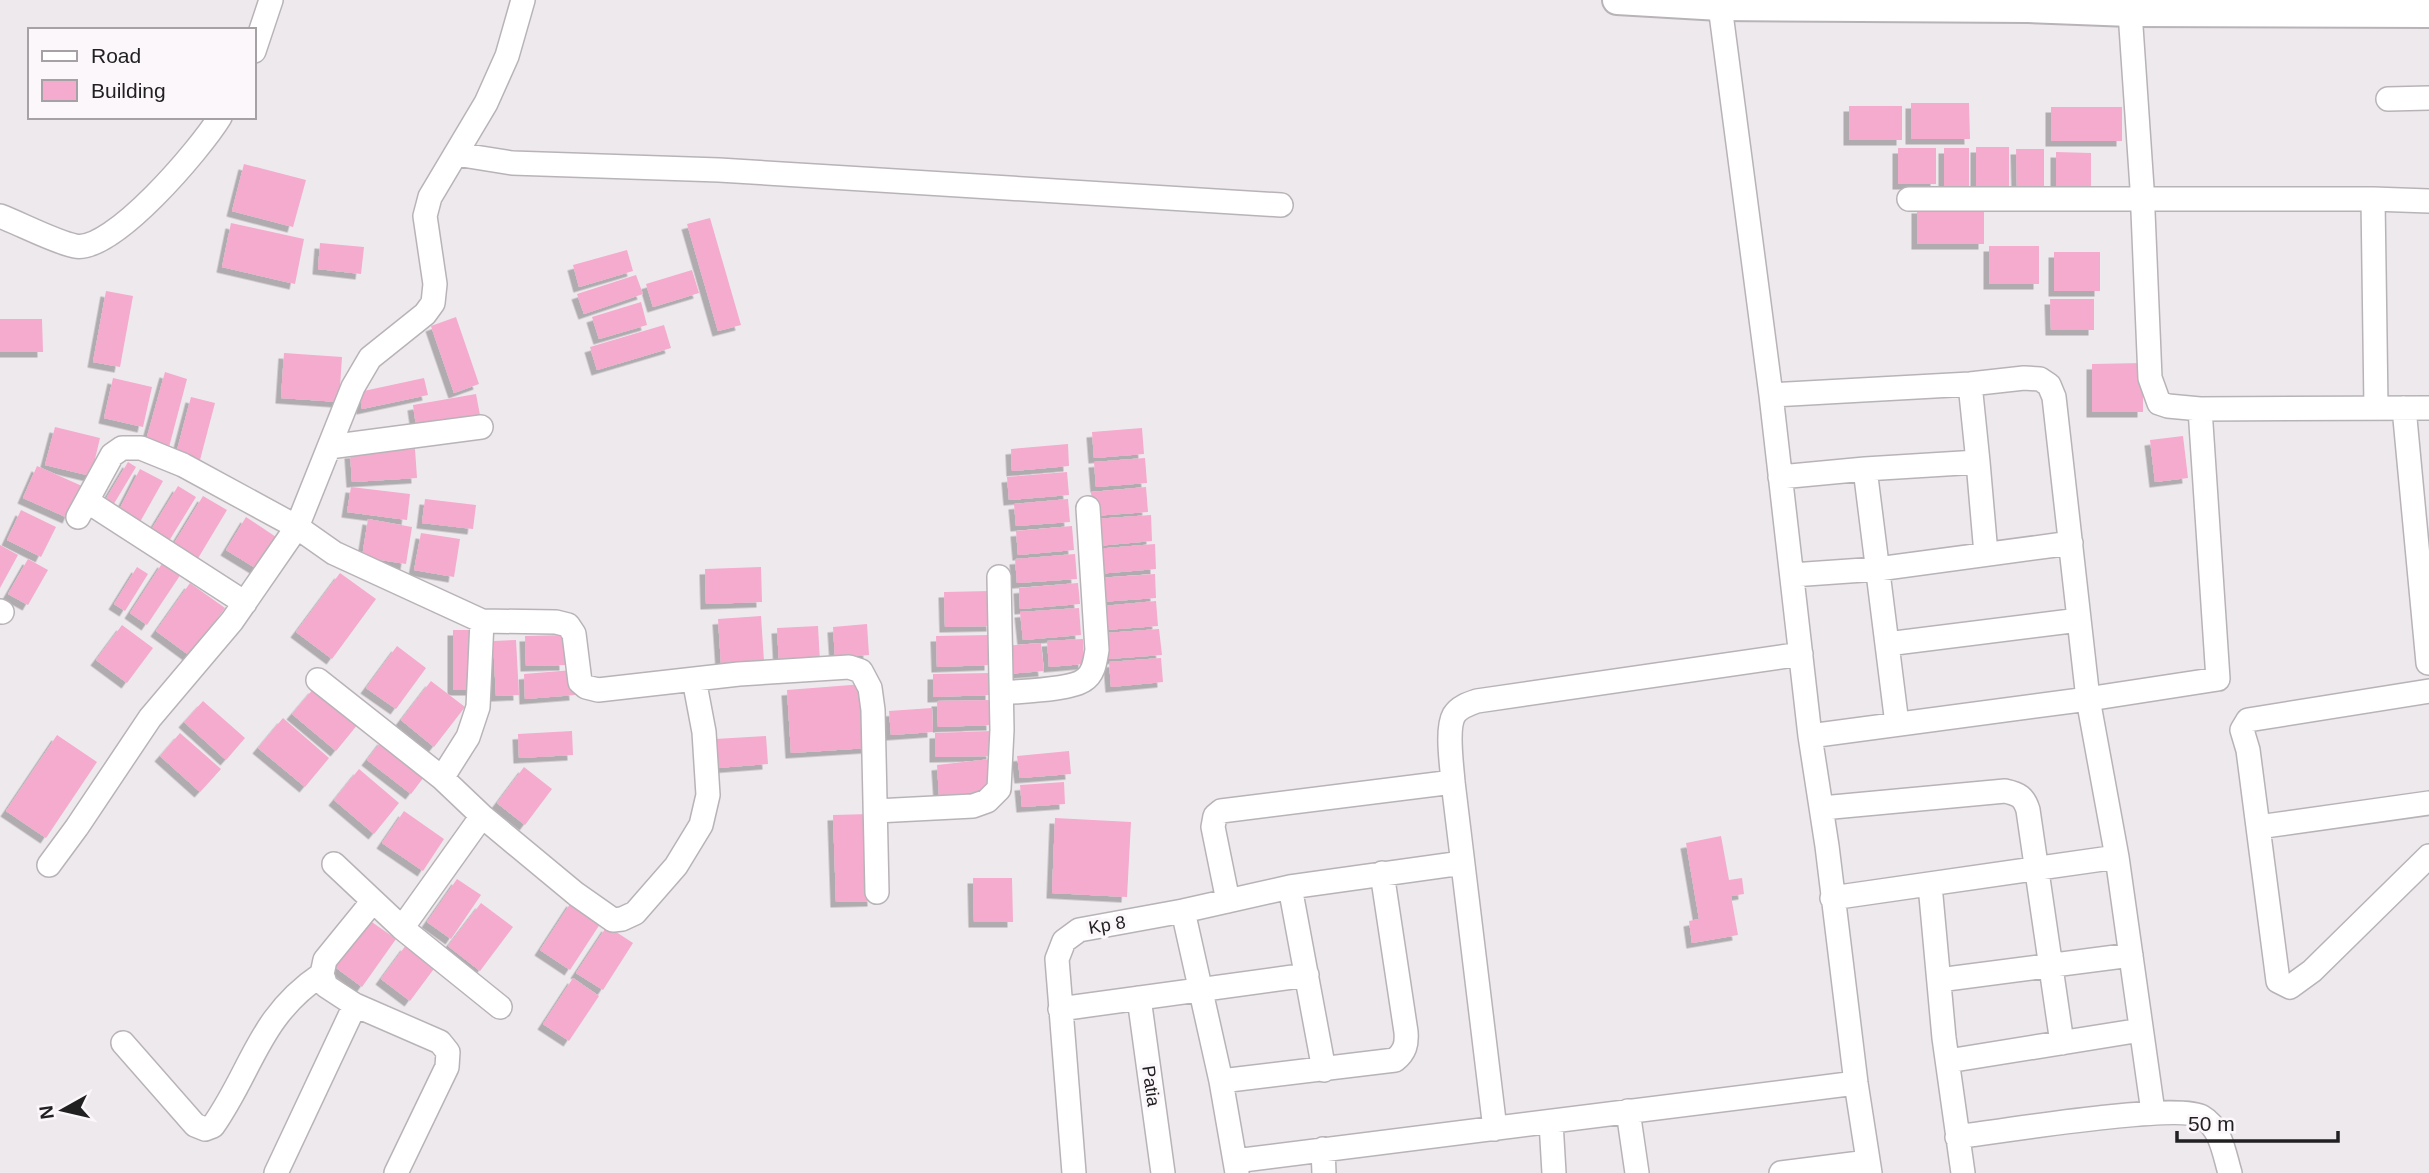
<svg xmlns="http://www.w3.org/2000/svg" width="2429" height="1173" font-family="Helvetica,sans-serif">
	<style>
		.building { fill: #f5abce; filter: url(#shadow) }
		.lines { fill: none; stroke-linecap: round; stroke-linejoin: round }
		.minor-casing { stroke: #b8b3b7; stroke-width: 26 }
		.major-casing { stroke: #b8b3b7; stroke-width: 32 }
		.minor { stroke: #fff; stroke-width: 23 }
		.major { stroke: #fff; stroke-width: 28 }
		.labels { text-anchor: middle; dominant-baseline: central; stroke-width: 7; stroke-linejoin: round; paint-order: stroke }
		.street-label { font-size: 18px; fill: #222122; stroke: #fcf7fb }
	</style>
	<defs>
		<filter id="shadow"><feDropShadow dx="-5.5" dy="5.5" stdDeviation="0" flood-color="#0004"/></filter>
	</defs>
	<rect width="100%" height="100%" fill="#eee9ed"/>
	<path class="building" d="M1911,103H1969L1970,139H1911Z
		M1849,106H1902V140H1849Z
		M2051,107H2122V141H2051Z
		M1976,147H2009V186L1976,187Z
		M1898,148H1936V184H1898Z
		M1944,148H1969V187H1944Z
		M2016,149H2044V188H2017Z
		M2056,152L2091,153V188H2056Z
		M244,164L306,180L293,227L232,211Z
		M1917,208H1984V244H1917Z
		M710,218L741,325L718,331L687,224Z
		M231,223L304,239L295,284L222,267Z
		M320,243L364,247L361,274L318,269Z
		M1989,246H2039V284H1989Z
		M627,250L633,271L579,287L573,265Z
		M2054,252H2100V291H2054Z
		M692,270L699,293L653,307L646,284Z
		M636,275L643,294L584,314L577,294Z
		M106,291L133,296L120,367L93,362Z
		M2050,299H2094V330H2051Z
		M641,302L647,325L599,339L592,317Z
		M456,317L479,384L454,393L431,326Z
		M0,319H42L43,352H0Z
		M664,325L671,348L597,370L590,347Z
		M284,353L342,357L339,402L281,398Z
		M2143,363V412H2092V364Z
		M165,372L187,379L168,451L145,444Z
		M113,378L152,387L143,427L104,418Z
		M424,378L428,395L362,409L359,392Z
		M476,394L480,415L416,426L413,405Z
		M191,397L215,403L200,460L176,454Z
		M55,427L100,438L91,476L45,465Z
		M1142,428L1144,454L1094,458L1092,432Z
		M2183,436L2188,478L2155,482L2150,440Z
		M1068,444L1069,466L1012,471L1011,449Z
		M415,449L417,478L352,482L350,453Z
		M1145,458L1147,483L1096,487L1094,462Z
		M128,462L136,467L112,507L104,502Z
		M37,466L82,486L68,518L23,498Z
		M140,469L163,481L140,522L119,510Z
		M1067,472L1069,495L1009,500L1007,477Z
		M178,486L196,497L169,541L151,530Z
		M351,487L410,494L407,520L347,512Z
		M1146,487L1148,512L1093,516L1091,492Z
		M203,496L227,510L197,560L173,545Z
		M425,499L476,505L473,529L422,523Z
		M1068,499L1070,522L1016,526L1014,504Z
		M21,510L56,527L41,557L7,540Z
		M1151,515L1152,541L1097,546L1095,519Z
		M246,517L276,537L257,569L226,550Z
		M368,519L412,527L406,564L362,557Z
		M1072,526L1074,550L1018,555L1016,531Z
		M421,533L460,539L454,577L414,570Z
		M1155,544L1156,569L1097,574L1095,549Z
		M0,545L18,555L0,588Z
		M1075,554L1077,579L1017,583L1015,559Z
		M28,559L48,570L28,605L8,594Z
		M163,562L181,574L147,625L130,613Z
		M137,567L148,574L125,611L114,604Z
		M761,567L762,602L706,604L705,569Z
		M340,573L376,599L332,659L296,632Z
		M1155,574L1156,598L1100,602L1098,578Z
		M190,583L225,608L190,656L156,631Z
		M1078,583L1080,604L1020,609L1019,588Z
		M991,591L992,626L945,627L944,592Z
		M1156,601L1158,626L1105,630L1103,606Z
		M1079,608L1081,635L1023,640L1020,612Z
		M761,616L764,661L721,664L718,619Z
		M867,624L869,655L835,658L833,627Z
		M122,625L153,648L127,683L96,660Z
		M818,626L820,662L779,664L777,628Z
		M1159,629L1162,655L1108,659L1106,633Z
		M453,630H474L475,690H453Z
		M564,635L565,665L526,666L525,636Z
		M990,635V665L937,667L936,636Z
		M1083,639L1084,664L1049,667L1047,641Z
		M516,640L519,695L496,696L493,641Z
		M1041,643L1044,671L1007,674L1004,646Z
		M397,646L426,668L396,709L366,688Z
		M1161,658L1163,682L1111,687L1109,662Z
		M573,670L575,695L525,699L524,674Z
		M991,673V695L933,697V674Z
		M431,681L465,707L434,747L401,720Z
		M864,684L868,748L791,753L787,690Z
		M314,688L358,724L336,751L292,714Z
		M991,700L992,725L938,727L937,701Z
		M203,701L245,738L226,760L184,722Z
		M932,708L933,732L891,735L889,711Z
		M283,718L329,758L305,787L258,748Z
		M572,731L573,755L519,758L518,734Z
		M991,731L992,756L935,757V733Z
		M180,733L221,769L200,792L160,756Z
		M57,735L97,762L46,838L6,811Z
		M766,736L768,764L717,768L715,739Z
		M383,739L427,773L411,794L367,760Z
		M1069,751L1071,774L1020,778L1017,756Z
		M991,759L994,790L939,796L937,765Z
		M524,767L552,789L525,825L497,803Z
		M359,769L399,803L374,834L334,800Z
		M1064,782L1065,804L1022,807L1020,785Z
		M404,811L444,839L423,871L382,843Z
		M870,814L873,901L836,902L833,815Z
		M1055,818L1131,822L1127,897L1052,893Z
		M1721,836L1729,880L1742,878L1744,894L1731,896L1738,935L1692,943L1689,921L1699,919L1686,843Z
		M973,878H1012L1013,922H974Z
		M457,879L481,895L451,939L427,922Z
		M572,901L602,921L570,970L540,950Z
		M481,903L513,927L480,971L448,946Z
		M369,920L396,939L362,987L335,967Z
		M607,926L633,943L603,990L576,973Z
		M406,945L436,966L410,1001L381,979Z
		M573,978L599,996L569,1041L543,1024Z"/>
	<g class="lines">
		<defs>
			<path id="minor" d="M1720,6L1771,395L1810,736L1827,846L1856,1083L1870,1173
				M2130,12L2142,188L2150,378L2159,403L2168,406L2200,409L2429,408
				M254,51L271,0
				M2388,99L2429,98
				M456,154L512,163L719,170L1281,205
				M1909,199H2373L2429,201
				M2373,199L2376,407
				M0,216C21,224 55,242 75,246C112,254 201,148 220,117
				M1771,395L1970,384L2024,378L2040,379L2049,385L2054,397L2088,699L2117,857L2153,1112
				M2404,408L2428,663
				M329,447L481,427
				M1978,462L1986,554
				M1865,469L1978,462L1970,384
				M1780,477L1865,469L1897,724
				M87,501L245,603
				M78,517L112,455L122,448H141L183,465L297,527L334,553L482,621L556,622L568,625L574,634L580,682L586,687L598,690L739,674L849,667L861,671L870,688L873,710L877,892
				M1792,575L1878,569L2071,543
				M0,611L2,612
				M1887,644L2079,620
				M318,680L442,778L482,816L576,894L613,920L622,919L635,913L676,866L701,825L708,795L704,732L694,679
				M2429,691L2248,720L2242,730L2248,750L2278,981L2290,987L2312,971L2429,856
				M1002,693C1020,691 1071,690 1084,680C1094,674 1095,661 1097,650L1088,508
				M1810,736L2088,699L2218,679L2200,409
				M442,778L468,737L478,707L482,621
				M1822,808L2005,791C2019,794 2024,797 2028,810L2062,1043
				M876,811L973,806L987,801L999,789L1002,730L999,577
				M2258,827L2429,803
				M334,864L402,928L500,1007
				M49,865L77,827L150,718L232,621L297,527L353,387L370,358L425,314L433,303L435,284L425,216L430,197L486,103L507,56L523,0
				M1930,885L1944,1038L1963,1173
				M1290,887L1324,1070
				M1832,898L2117,857
				M373,901L325,960L322,974L326,986L355,1005L440,1042L448,1052L447,1067L396,1173
				M1228,901L1213,827L1215,816L1221,811L1453,782
				M1183,911L1221,1081L1237,1173
				M402,928L482,816
				M1939,980L2131,955
				M1139,998L1163,1173
				M1060,1009L1307,975
				M123,1043L195,1125L205,1129L213,1126C253,1069 258,1017 322,974
				M1948,1061L2141,1030
				M1221,1081L1395,1060C1405,1052 1407,1044 1406,1032L1382,873
				M1628,1111L1637,1173
				M1551,1122L1554,1173
				M1495,1129L1453,782C1452,766 1446,729 1454,715C1459,707 1468,704 1477,701L1801,654
				M1957,1137C1996,1132 2178,1102 2202,1117C2221,1128 2224,1153 2230,1173
				M1323,1149L1324,1173
				M1235,1161L1856,1083
				M276,1173L355,1005
				M1074,1173L1057,959L1064,941L1079,930L1183,911L1290,887L1462,863
				M1781,1173L1868,1162"/>
			<path id="major" d="M1617,0L1720,6L2028,8L2130,12L2429,13"/>
		</defs>
		<use href="#minor" class="minor-casing"/>
		<use href="#major" class="major-casing"/>
		<use href="#minor" class="minor"/>
		<use href="#major" class="major"/>
	</g>
	<g class="labels">
		<g class="street-label">
			<text transform="translate(1107 925) rotate(-10)">Kp 8</text>
			<text transform="translate(1151 1086) rotate(82)">Patia</text>
		</g>
	</g>
	<rect x="28" y="28" width="228" height="91" fill="#fcf7fb" stroke="#a5a1a4" stroke-width="2"/>
	<rect x="42" y="51" width="35" height="10" fill="#ffffff" stroke="#a5a1a4" stroke-width="2"/>
	<text x="91" y="63" font-size="21" fill="#222122">Road</text>
	<rect x="42" y="80" width="35" height="21" fill="#f5abce" stroke="#a5a1a4" stroke-width="2"/>
	<text x="91" y="98" font-size="21" fill="#222122">Building</text>
	<g transform="translate(63 1110) rotate(262)" stroke="#fcf7fb" stroke-width="5" paint-order="stroke">
	<path d="M0-5L12 26L0 18L-12 26Z" fill="#222122"/>
	<text y="-10" font-size="19" font-weight="bold" text-anchor="middle" fill="#222122">N</text>
	</g>
	<path d="M2177 1131v10h161v-10" fill="none" stroke="#222122" stroke-width="3.5"/>
	<text x="2188" y="1131" font-size="21" fill="#222122" stroke="#fcf7fb" stroke-width="5" paint-order="stroke">50 m</text>
</svg>
